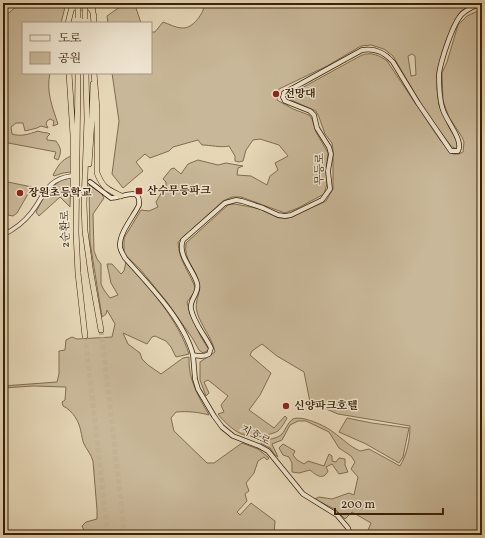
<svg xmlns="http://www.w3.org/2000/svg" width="485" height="538" font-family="Vollkorn,'Noto Serif KR',serif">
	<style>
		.green { fill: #c8b798; stroke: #816c4f; fill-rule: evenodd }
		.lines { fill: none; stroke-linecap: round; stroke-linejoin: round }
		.trunk-tunnel { stroke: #c3b293; stroke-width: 5; stroke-dasharray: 5 2.5; stroke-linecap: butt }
		.tertiary-casing { stroke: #654e32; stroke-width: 5 }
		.secondary-casing { stroke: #3a2106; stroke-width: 5.5 }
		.trunk-casing { stroke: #3a2106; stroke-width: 6 }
		.tertiary { stroke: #eee4d0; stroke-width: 3.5 }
		.secondary { stroke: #eee4d0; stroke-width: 4 }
		.trunk { stroke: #e5d6b6; stroke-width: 5 }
		.trunk-bridge-casing { stroke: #3a2106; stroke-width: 6; stroke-linecap: butt }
		.trunk-bridge { stroke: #e5d6b6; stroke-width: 5 }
		.poi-dot { fill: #8f2418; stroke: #eee4d0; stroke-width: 1.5 }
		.labels { text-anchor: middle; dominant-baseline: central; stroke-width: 3; stroke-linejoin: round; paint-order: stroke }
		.poi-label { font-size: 11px; font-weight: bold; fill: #3a2106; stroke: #eee4d0; text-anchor: start }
		.street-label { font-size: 11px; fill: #3a2106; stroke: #eee4d0 }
	</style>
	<rect width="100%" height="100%" fill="#e5d6b6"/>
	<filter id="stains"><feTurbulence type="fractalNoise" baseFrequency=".005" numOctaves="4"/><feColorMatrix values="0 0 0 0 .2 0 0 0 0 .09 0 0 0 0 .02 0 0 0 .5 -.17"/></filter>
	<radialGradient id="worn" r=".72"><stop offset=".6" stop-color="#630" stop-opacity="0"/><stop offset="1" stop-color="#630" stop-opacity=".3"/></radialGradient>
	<path class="green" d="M30,3H66L61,23H23V73H50C46,91 52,106 58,124L53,126L54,121L50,119L47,121L46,124L48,128L41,126L37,128L25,131L23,123H16L11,127L12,134C21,137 29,134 38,131C42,133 47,132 50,134L47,137V140L56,141C61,148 62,151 58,160L54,158L56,152L3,142V138L6,132L3,125V18L18,5Z
		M205,3H474L461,11L455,20L446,41L438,70L437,89L439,105L450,129L457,138L458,149H456L451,146L425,111L393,56L384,49L371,45L361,46L327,66L279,89L277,100L293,109L309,115L312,119L316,132L328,153L326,169L327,184L324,194L298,208L285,213L241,197H232L223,201L178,242C178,260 191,274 196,290L187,302L190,314L201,337L209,350L203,353L199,350L193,339L167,302L140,269L124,254V238L141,210L149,211L158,207L156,202L166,185V182L163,179L171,169L174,168L181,174L188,164L198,160L218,165L226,163L243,166L238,168L237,175L251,176L267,185L270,176L278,170L275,163L288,156L279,145L260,139L253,140L246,150L243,161L239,162L235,161V156L229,146C220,148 211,145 202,145L198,140L173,147L169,151L150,158L145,154L136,162L143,171L123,188L112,174L119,121L112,73H151V32H155L163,22C169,24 176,28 182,28C193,29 204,13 205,3ZM412,54L415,56L416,75L411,76L408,56Z
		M124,4L135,5L141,23H108L107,16Z
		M482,9V535H396L392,533L389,535H366L371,523L352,512L345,519L336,510L315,499L319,497L332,499L349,493L354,495L358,477L351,469L355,462L351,456L339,448L329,432L306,421H298L290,425L282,440L272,444L278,457L274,454L270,448L261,443L262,441C268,439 277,439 282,434C286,429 288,422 293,419C302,415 326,426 333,432C343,439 349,446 360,451L369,449L400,466C407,454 410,440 410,426L338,414L310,402L304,372L277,356L262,344L252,351L250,355L271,373L260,395L249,410L274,428L285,416L287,418C285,422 282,427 278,431C275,433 270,434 266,435C246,442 230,429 218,414L224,412L221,405L228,396L208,380L204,382L209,393L206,396L200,380V362L215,352C212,337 201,326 197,312C194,302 201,293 199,284C197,268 183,261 186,243L228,205L234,204L246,206L260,209L279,218H288L326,201L333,189V149L332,143L325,134L319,117L316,111L291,100L289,95L362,55C372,52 379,55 387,61L440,140L453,154H459L463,152L464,142L462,137L449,117L443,101L442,73L447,62L458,25L467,16Z
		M71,156V172L63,173L54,176L53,175C58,166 61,160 71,156Z
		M65,178H71L70,207L60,197L39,216L36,212C45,195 48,188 65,178Z
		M3,181L32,187L17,213L13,216L3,214Z
		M89,185L101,193L104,198L93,214L94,251L97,259L101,264V284L104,290L110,298L118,295L111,283L107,264H112L121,274L124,271L126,262C150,288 178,320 189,354L176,357L171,347L166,341L155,336L152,337L147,344L123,333L128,344L140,353L142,359L148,365L161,374L183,358L189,357C188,379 198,396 209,415C198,412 187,411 176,412L171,418L174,431L207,463H214L242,443L258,449L269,458L267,460L264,457L258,461L254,473L246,483L249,491L245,494L247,501L237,512L240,515L251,503L275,521L274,535H86L82,526L86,522L97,519V510L93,461C91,454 87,450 84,444C82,440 82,435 81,432C79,421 73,411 63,406L62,402L65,400L66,387L33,386L3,388V386L57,382L59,374V351L65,350L66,340L72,337L77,339L112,337L115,324L107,310L106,314L102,317L90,242Z
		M347,418L372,423L409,428L403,457L399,463L366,444L339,432Z
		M283,444L295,451L293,455L297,460L304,464L308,461L324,466L329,454L332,456V461L336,462L339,458L345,459V465L348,472L339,474L332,464L326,467L328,471C323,481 316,475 310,470L299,473L292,472V463L289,457L283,455L279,448Z"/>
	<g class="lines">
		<path class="trunk-tunnel" d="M101,330L125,535
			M85,336L108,535"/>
		<defs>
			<path id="tertiary" d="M3,235C13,230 24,222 31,213C44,197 46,179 71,176"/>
			<path id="secondary" d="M90,182L111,198C122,198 141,185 139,205C134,216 119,233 120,246C120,250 123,254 125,258C148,284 184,320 193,355C199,356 204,357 209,354L211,348C205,335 194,324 191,309C189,299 200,293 197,283C193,269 177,255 183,240L225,203L236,200L242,201L263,208L278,215L285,216L291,215L322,200L330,189L328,171L331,154L329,147L317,128L314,115L310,111L285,101L283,97L284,93L362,50C375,48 384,52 393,62L418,103L451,151H458C464,141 447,122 443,110C439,99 439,86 439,74C441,60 453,23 462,14C467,9 475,6 481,3
				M193,355L195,379L198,389L214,416L222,427L233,436L259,446L268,451L303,494L337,515L348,528L350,535"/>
			<path id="trunk" d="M92,3L94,23
				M72,8L89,7L92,10L94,16
				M68,23L73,3
				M69,73L73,135V194
				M78,73L76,232L78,273L85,336
				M86,73L87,119L84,204L85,231L91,274L101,330
				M94,73L97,109V173C103,188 107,189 121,196
				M89,164L92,120L93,84"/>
		</defs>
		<use href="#tertiary" class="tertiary-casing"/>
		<use href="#secondary" class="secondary-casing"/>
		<use href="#trunk" class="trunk-casing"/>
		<use href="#tertiary" class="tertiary"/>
		<use href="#secondary" class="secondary"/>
		<use href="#trunk" class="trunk"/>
		<defs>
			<path id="trunk-bridge" d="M85,3V19
				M78,18V3"/>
		</defs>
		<use href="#trunk-bridge" class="trunk-bridge-casing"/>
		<use href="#trunk-bridge" class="trunk-bridge"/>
	</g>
	<g class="poi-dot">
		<circle cx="276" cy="94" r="4"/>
		<rect x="135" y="187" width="8" height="8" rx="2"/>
		<circle cx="20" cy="193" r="4"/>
		<circle cx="286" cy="406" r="4"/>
	</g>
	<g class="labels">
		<g class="poi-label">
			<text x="284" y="94">전망대</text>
			<text x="147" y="191">산수무등파크</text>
			<text x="28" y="193">장원초등학교</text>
			<text x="294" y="406">신양파크호텔</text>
		</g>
		<g class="street-label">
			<text transform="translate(320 169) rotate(-90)">무등로</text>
			<text transform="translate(66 229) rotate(-91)">2순환로</text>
			<text transform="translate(255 436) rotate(26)">지호로</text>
		</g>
	</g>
	<rect width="485" height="538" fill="none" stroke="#e5d6b6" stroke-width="16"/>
	<rect x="4" y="4" width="477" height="530" fill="none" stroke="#3a2106" stroke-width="2"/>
	<rect x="8" y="8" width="469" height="522" fill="none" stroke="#3a2106"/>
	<rect x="22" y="22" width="130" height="52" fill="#eee4d0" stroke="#a6967f"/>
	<rect x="30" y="35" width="20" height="6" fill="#eee4d0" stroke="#a6967f"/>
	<text x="58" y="42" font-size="12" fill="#3a2106">도로</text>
	<rect x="30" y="52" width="20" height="12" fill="#c8b798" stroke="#a6967f"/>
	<text x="58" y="62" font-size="12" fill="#3a2106">공원</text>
	<path d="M335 508v6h108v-6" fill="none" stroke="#3a2106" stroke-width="2"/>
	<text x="341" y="508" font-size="12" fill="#3a2106" stroke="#eee4d0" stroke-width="3" paint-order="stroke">200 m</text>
	<rect width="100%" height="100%" filter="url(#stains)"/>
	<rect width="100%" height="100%" fill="url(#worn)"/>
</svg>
